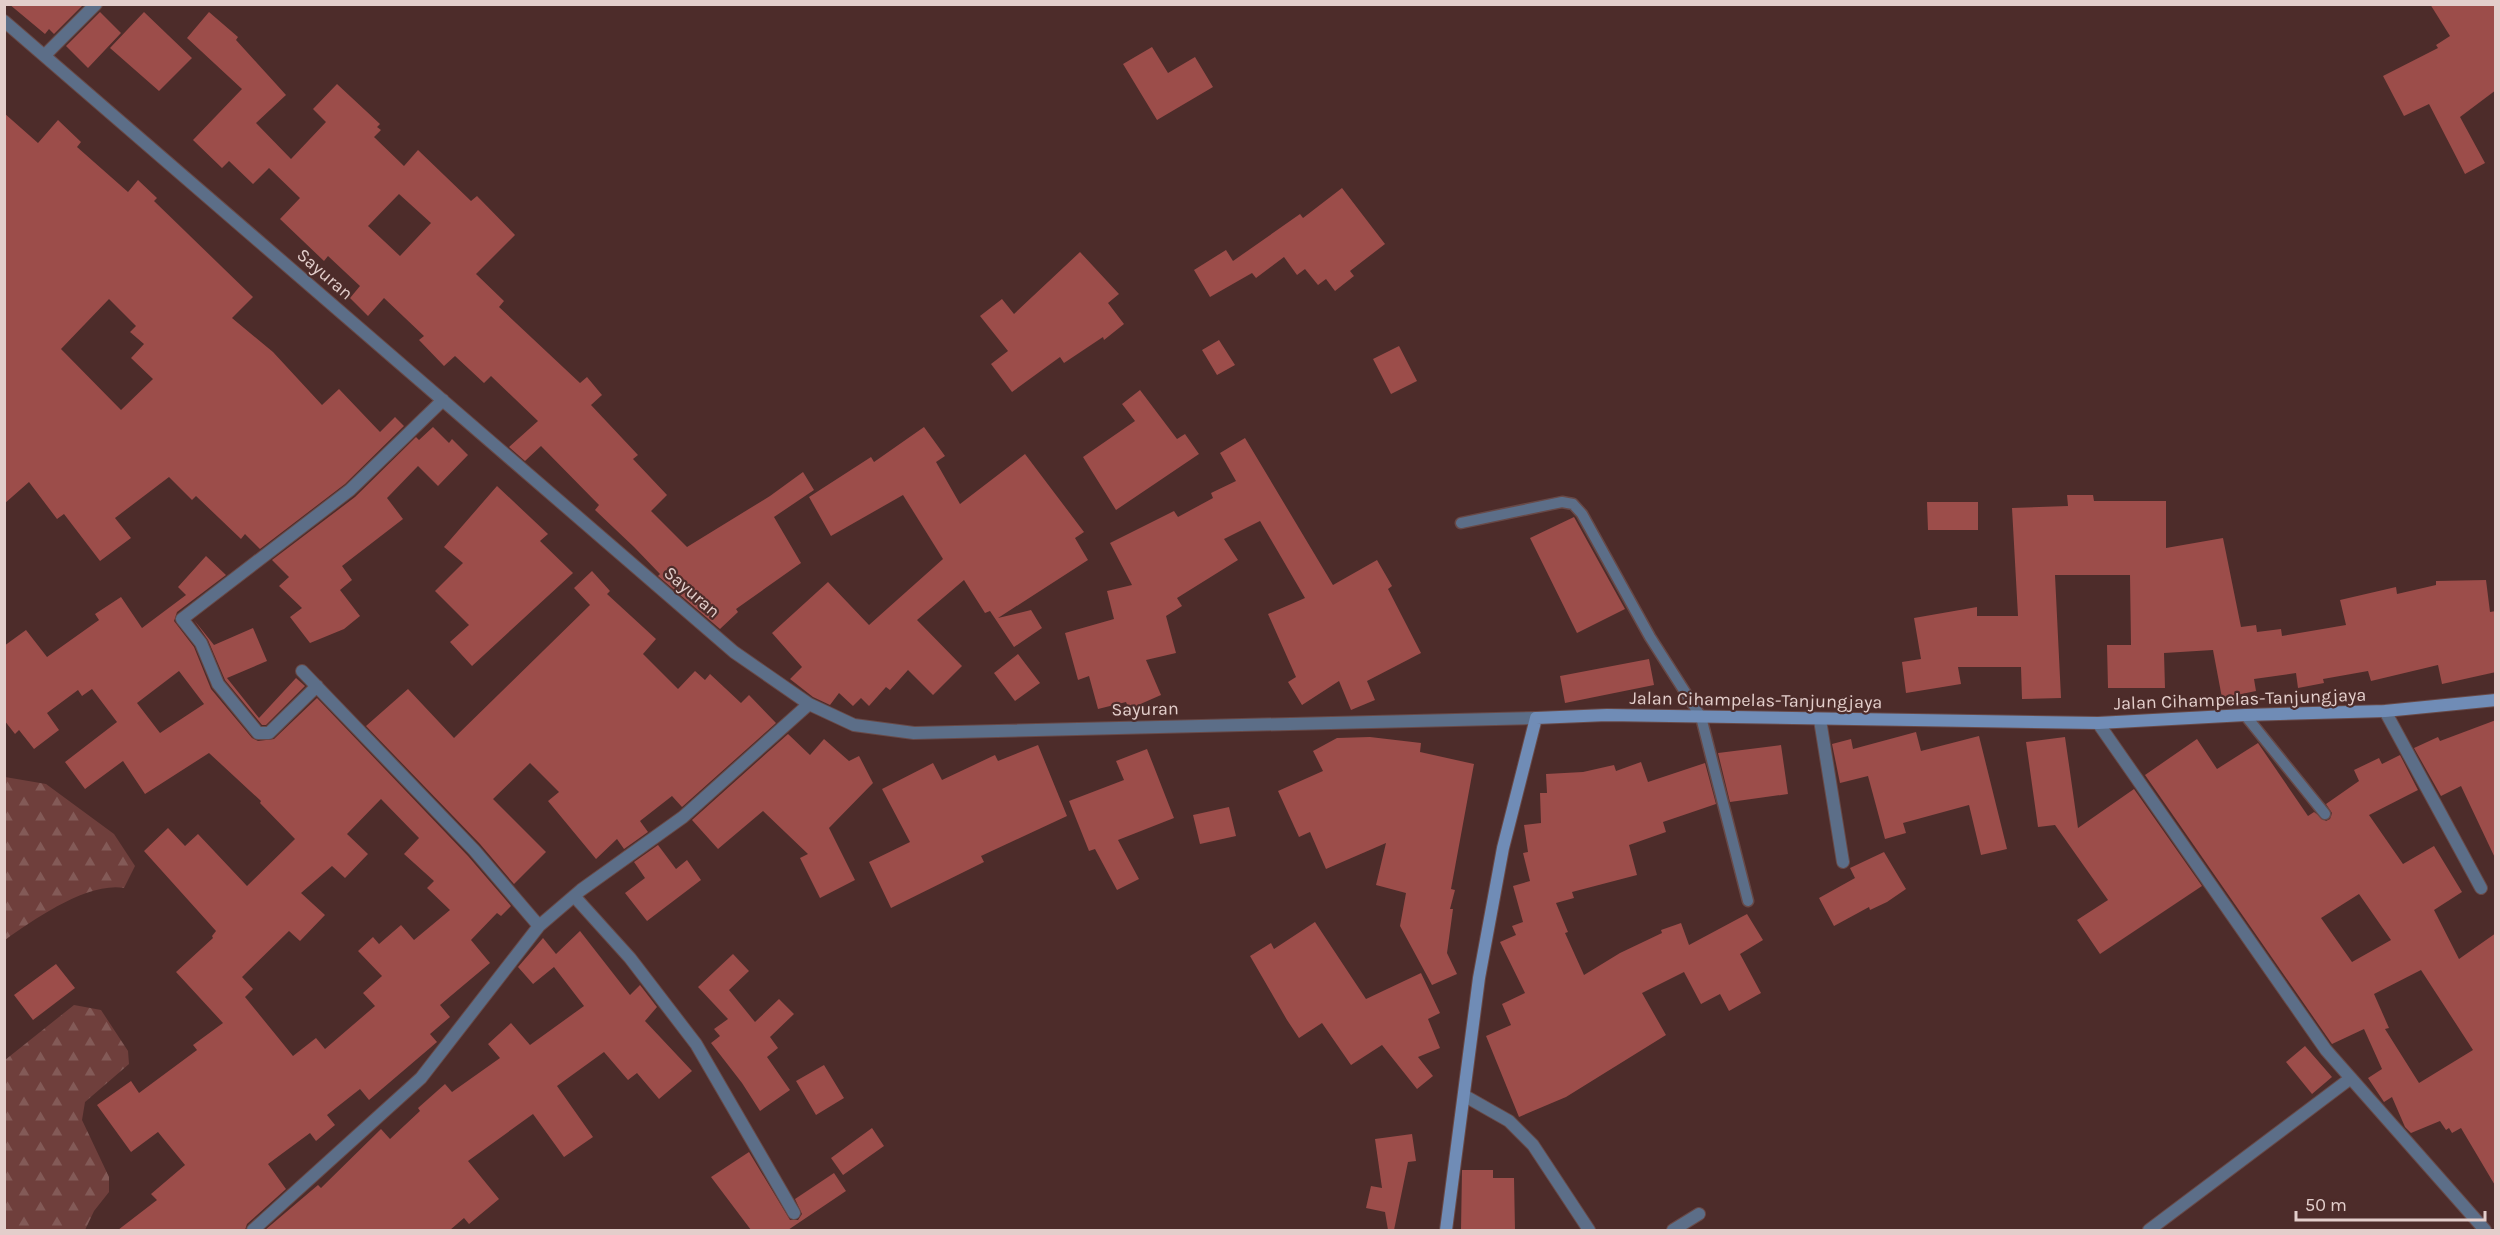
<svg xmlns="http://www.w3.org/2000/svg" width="2500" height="1235" font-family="Karla,sans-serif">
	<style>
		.forest { fill: url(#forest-firs) }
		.building { fill: #9c4d4a; fill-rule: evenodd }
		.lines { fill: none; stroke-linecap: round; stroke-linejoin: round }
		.service-casing { stroke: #684947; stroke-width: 13 }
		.minor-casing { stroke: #684947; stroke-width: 14 }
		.secondary-casing { stroke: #684947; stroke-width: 14 }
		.service { stroke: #5c6e88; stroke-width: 10 }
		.minor { stroke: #5c6e88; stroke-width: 12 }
		.secondary { stroke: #708cb6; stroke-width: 12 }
		.labels { text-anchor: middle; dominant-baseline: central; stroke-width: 4.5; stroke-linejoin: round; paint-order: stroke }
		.street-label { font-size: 18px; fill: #e3cecb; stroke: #4d2c2a }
	</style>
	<defs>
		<pattern id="forest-firs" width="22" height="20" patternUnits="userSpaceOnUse" patternTransform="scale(1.5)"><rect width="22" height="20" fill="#6f3f3c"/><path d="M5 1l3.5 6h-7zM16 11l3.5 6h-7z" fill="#835a57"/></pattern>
	</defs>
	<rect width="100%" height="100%" fill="#4d2c2a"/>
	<path class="forest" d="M5,777L46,784L114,834L135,866L124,888C87,882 35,919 5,940Z
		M74,1005L101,1010L128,1051L129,1064L85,1102L82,1120L109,1177V1192L94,1211L85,1230H5V1060Z"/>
	<path class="building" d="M9,4H84L54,34L49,29L45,34Z
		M2430,4H2496V90L2460,117L2485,163L2465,174L2429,104L2404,116L2383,76L2438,48L2436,45L2450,36Z
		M100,12L121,33L88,68L66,46Z
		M144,12L192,58L159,91L110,48Z
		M209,12L238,37L236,40L286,95L256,123L291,159L326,122L313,109L337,84L380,124L377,127L381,130L374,137L404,166L418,150L471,201L477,196L515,235L476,274L504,301L499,307L580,383L587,377L602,395L591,405L638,455L633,459L667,495L651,511L687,547L770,496L803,472L814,490L774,517L801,563L736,609L738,612L720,629L658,576L660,574L634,547L595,510L599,505L541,446L525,461L509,447L538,421L491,376L484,383L455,356L444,366L419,340L424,336L384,298L368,316L350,298L360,286L328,256L324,261L280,219L300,198L269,168L253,184L229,161L222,168L193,140L242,89L187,38ZM399,194L431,223L400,256L368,226Z
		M1152,47L1168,73L1195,57L1213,87L1157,120L1123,64Z
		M4,113L38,143L58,120L81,142L77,147L128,192L138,180L157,198L154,201L253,297L232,318L273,352L322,405L339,389L380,432L395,417L404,426L345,484L260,549L245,534L241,539L196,496L192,500L169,477L115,518L131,538L100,561L64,514L57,519L29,482L4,504ZM109,299L136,326L130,332L144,344L131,358L153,379L121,410L61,349Z
		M1342,188L1385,244L1350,271L1354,276L1335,291L1326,279L1318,285L1305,269L1297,275L1284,257L1256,278L1252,273L1210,297L1194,270L1226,250L1233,261L1300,214L1303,218Z
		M1080,252L1119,294L1108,303L1124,324L1104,340L1103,337L1064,363L1060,357L1012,392L991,364L1008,351L980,316L1002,299L1014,314Z
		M1219,340L1235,365L1217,375L1202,350Z
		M1399,346L1417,381L1391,394L1373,359Z
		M1140,390L1177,439L1185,434L1199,454L1116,510L1083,457L1135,421L1122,404Z
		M433,427L449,443L452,439L468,455L438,486L418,466L387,498L403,519L342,566L352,580L340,590L360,616L344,629L310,643L290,617L302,608L279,586L289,577L272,560L355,497L416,437L419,440Z
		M924,427L945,456L936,462L960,504L1025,454L1084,532L1075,538L1088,560L998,618L1031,610L1042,628L1014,647L990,611L985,613L964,580L917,620L962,666L933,695L908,670L890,690L886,687L869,706L861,698L853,706L839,693L830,705L813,697L790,679L802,667L772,633L828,582L869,625L943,559L903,495L831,536L809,497L871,457L874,462Z
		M1245,438L1333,585L1377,560L1392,586L1388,589L1421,653L1367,681L1375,700L1351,710L1339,681L1302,705L1288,682L1296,677L1268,614L1305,598L1260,521L1224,539L1238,560L1177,598L1182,606L1166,616L1176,653L1146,660L1161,695L1129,709L1126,702L1098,709L1089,676L1078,680L1065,633L1114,619L1107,591L1132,585L1110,543L1174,511L1178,517L1213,498L1211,493L1236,481L1220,453Z
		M497,486L548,534L540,541L573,573L472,666L450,642L469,625L435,591L463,563L444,547Z
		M2067,495H2093L2094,501H2166V548L2223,538L2241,627L2256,625L2257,632L2281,629L2282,636L2346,625L2340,600L2396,587L2397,594L2436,585V581L2486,580L2490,612L2496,611V672L2442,684L2438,665L2371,681L2368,671L2323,679L2324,683L2298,688L2296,673L2254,679L2256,691L2222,698L2213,650L2164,653L2165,688H2108L2107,645H2131L2130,575H2055L2061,698L2022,699L2021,667H1958L1961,684L1906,693L1902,662L1921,659L1914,618L1977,607V616H2018L2012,508L2068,506Z
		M1927,502H1978V530H1928Z
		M1574,517L1625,609L1577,633L1530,538Z
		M206,556L226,575L177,612L174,621L194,647L211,689L252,738L258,741L274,739L317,698L468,856L511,906L501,916L497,913L471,940L490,963L440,1005L450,1017L430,1034L437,1042L369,1100L360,1089L327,1115L335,1125L316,1141L310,1133L268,1164L286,1189L247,1224L245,1230H118L157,1200L151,1194L185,1165L158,1132L131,1152L97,1105L131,1081L139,1093L197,1050L193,1045L223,1023L176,972L213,938L212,936L216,931L144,851L168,828L185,846L198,834L247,886L295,839L260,803L261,801L209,753L145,794L123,761L85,789L65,762L117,722L92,689L82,696L78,690L47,713L59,730L34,749L19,730L15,734L4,720V646L26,630L47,657L99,620L95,614L121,597L142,628L186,595L178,587ZM179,671L204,704L160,733L137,703ZM381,799L419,838L404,854L434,881L427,888L450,910L414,940L401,925L379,944L373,937L358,951L382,976L363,993L375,1006L325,1049L316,1038L293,1056L245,997L253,989L242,977L289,931L300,941L325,915L301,893L332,866L345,878L368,854L347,834Z
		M592,571L610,591L607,594L656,639L643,654L678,689L695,671L705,680L710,674L741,703L749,695L776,723L682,807L672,796L640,821L648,832L624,849L617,839L596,859L548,801L559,792L530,763L493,799L546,852L514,884L480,844L366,726L408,689L454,738L590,605L574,588Z
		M194,620L214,645L253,628L267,661L227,678L259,718L296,678L305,686L266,725H262L225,680L208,640Z
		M1018,654L1040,683L1015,701L994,673Z
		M1649,659L1654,685L1565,703L1560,676Z
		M2496,720V860L2461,786L2441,796L2414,748L2438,737L2440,741Z
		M1916,732L1921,751L1979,736L2007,849L1981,855L1969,805L1903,823L1906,833L1885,839L1868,776L1840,783L1832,744L1851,739L1853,749Z
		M788,734L810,755L824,739L849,761L859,756L873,783L829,828L855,880L820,898L800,858L808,854L763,811L718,849L692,820Z
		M1370,737L1421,743L1420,752L1474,764L1451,889L1455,890L1450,909H1453L1447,953L1457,974L1432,985L1400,926L1406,893L1376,885L1386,843L1326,869L1310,832L1299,837L1278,791L1323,771L1313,751L1337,738Z
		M2065,737L2078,828L2134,789L2202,886L2100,954L2077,920L2108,900L2055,825L2038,827L2026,742Z
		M2197,739L2217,769L2258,743L2308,816L2314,812L2326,821L2330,819L2332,813L2326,804L2359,781L2354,770L2379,758L2382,764L2400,755L2418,790L2369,815L2403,864L2434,846L2462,892L2434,910L2459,959L2496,933V1187L2461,1128L2452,1133L2449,1128L2446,1130L2440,1121L2411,1133L2405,1127L2392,1097L2384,1102L2368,1078L2382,1069L2364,1029L2332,1044L2145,775ZM2359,894L2391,940L2352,962L2321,918ZM2421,970L2473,1050L2419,1083L2385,1029L2389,1028L2374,994Z
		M1038,745L1067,816L981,856L984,862L891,908L869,862L910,842L882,789L933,763L942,780L995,755L998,761Z
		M1781,745L1788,794L1730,802L1718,753Z
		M1147,749L1174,818L1118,840L1139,879L1117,890L1095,849L1089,851L1069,801L1124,780L1116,761Z
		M1641,762L1648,782L1705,763L1716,804L1663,822L1666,832L1629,845L1637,875L1572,892L1574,898L1556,903L1568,932L1565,933L1584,975L1620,953L1662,933L1661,930L1681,923L1689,945L1747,914L1763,940L1740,954L1761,993L1729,1011L1720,994L1701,1004L1684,972L1642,993L1666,1035L1566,1097L1519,1117L1486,1036L1511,1025L1502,1004L1525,993L1500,942L1516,935L1512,926L1523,922L1513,886L1530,881L1523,853L1528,852L1524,825L1541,823L1540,793H1547L1546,774L1583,772L1614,765L1616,771Z
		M1229,807L1236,836L1200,844L1193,815Z
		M658,845L676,869L687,860L701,880L647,921L625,893L645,878L634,862Z
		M1884,852L1906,889L1887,902L1870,910L1869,907L1834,926L1819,898L1855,878L1850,868Z
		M1315,922L1366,999L1421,973L1440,1013L1428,1019L1440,1048L1418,1057L1433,1076L1417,1089L1382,1045L1351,1065L1322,1023L1299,1038L1287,1020L1250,956L1271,943L1274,949Z
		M580,931L630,995L640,985L657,1007L645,1021L692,1071L659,1099L637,1073L628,1080L604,1052L557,1086L593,1137L564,1157L533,1114L468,1161L499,1199L469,1224L464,1218L450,1230H265L318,1185L321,1188L381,1129L390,1139L420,1111L418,1108L445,1084L452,1092L500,1058L488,1044L511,1023L530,1045L584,1006L554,967L533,984L518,967L543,938L556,954Z
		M733,954L749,971L729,990L755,1022L779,999L794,1014L770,1037L778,1048L767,1057L790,1090L760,1111L742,1083L711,1043L720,1036L714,1029L728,1019L698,987Z
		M56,964L75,988L33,1020L14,995Z
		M2305,1046L2332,1077L2312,1094L2286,1062Z
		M824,1065L844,1098L816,1115L796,1081Z
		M872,1128L884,1146L843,1175L831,1158Z
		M1412,1134L1416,1161L1408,1162L1394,1230H1388L1385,1212L1366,1208L1371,1186L1382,1188L1375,1139Z
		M749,1152L790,1220H798L802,1214L795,1199L834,1173L846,1191L788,1230H751L711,1177Z
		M1462,1170H1493V1178H1514L1515,1230H1461Z"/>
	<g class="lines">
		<defs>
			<path id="service" d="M1461,523L1562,502L1573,504L1582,514L1650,637L1701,717L1748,901
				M2245,715L2325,814"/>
			<path id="minor" d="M4,21L734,652L809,704L854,725L914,733L1536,718
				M45,55L96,4
				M302,671L474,850L539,926
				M317,686L269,733H258L218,684L201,643L182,619L350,490L443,400
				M2385,711L2481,888
				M1820,720L1843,862
				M2098,723L2326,1050L2485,1230
				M574,896L630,958L696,1044L794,1213
				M1465,1096L1509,1121L1533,1145L1589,1230
				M253,1230L421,1078L539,926L581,890L683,817L809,704
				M1673,1230L1699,1214
				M2149,1230L2351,1078"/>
			<path id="secondary" d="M1446,1230L1479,978L1503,848L1536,718L1607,715L2098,723L2245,715L2385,711L2496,700"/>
		</defs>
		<use href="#service" class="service-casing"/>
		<use href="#minor" class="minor-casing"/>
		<use href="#secondary" class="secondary-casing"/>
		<use href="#service" class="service"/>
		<use href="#minor" class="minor"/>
		<use href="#secondary" class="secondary"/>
	</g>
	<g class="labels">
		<g class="street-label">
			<text transform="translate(325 274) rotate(41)">Sayuran</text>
			<text transform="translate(692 592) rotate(41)">Sayuran</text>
			<text transform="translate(2240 699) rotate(-2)">Jalan Cihampelas-Tanjungjaya</text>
			<text transform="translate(1756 700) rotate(1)">Jalan Cihampelas-Tanjungjaya</text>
			<text transform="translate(1145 709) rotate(-1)">Sayuran</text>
		</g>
	</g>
	<rect width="2500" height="1235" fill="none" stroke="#e3cecb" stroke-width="12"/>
	<path d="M2296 1211v9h189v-9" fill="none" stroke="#e3cecb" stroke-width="3"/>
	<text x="2305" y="1211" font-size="18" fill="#e3cecb" stroke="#4d2c2a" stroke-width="4.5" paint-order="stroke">50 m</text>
</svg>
